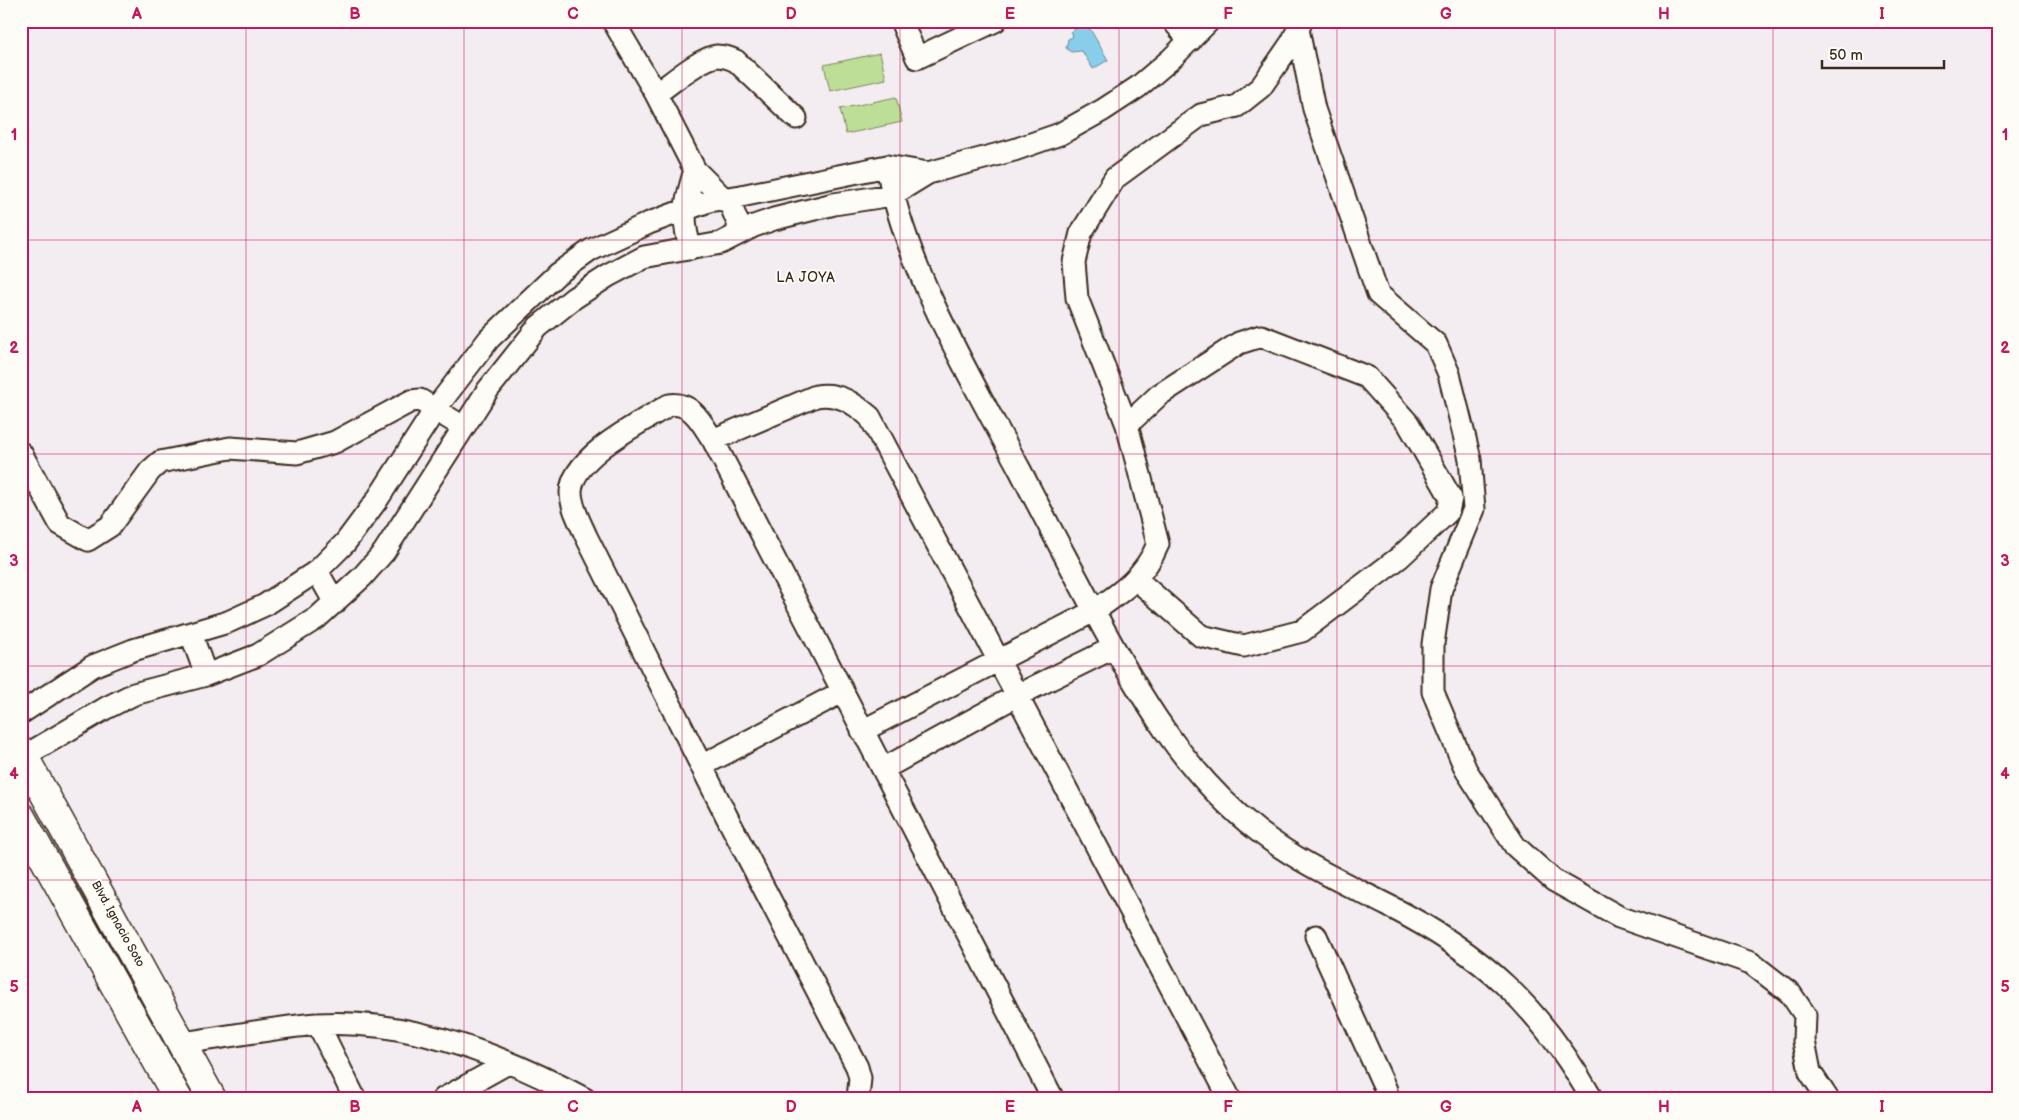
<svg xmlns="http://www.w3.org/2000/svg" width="2019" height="1120" font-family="'Balsamiq Sans',sans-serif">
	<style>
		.green { fill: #bdde97; stroke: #7c845a }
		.water { fill: #88cde9; stroke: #698c98 }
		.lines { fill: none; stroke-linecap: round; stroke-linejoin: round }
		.minor-casing { stroke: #3b2a1e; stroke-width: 25 }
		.major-casing { stroke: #3b2a1e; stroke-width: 31 }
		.minor { stroke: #fdfcf7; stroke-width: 21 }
		.major { stroke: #fdfcf7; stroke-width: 28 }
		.grid { fill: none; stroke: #c2185b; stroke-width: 1; stroke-opacity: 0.55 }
		.labels { text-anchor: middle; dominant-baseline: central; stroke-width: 4; stroke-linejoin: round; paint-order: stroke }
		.street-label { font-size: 12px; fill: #3b2a1e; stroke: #fdfcf7 }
		.neighbourhood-label { font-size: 14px; letter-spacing: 1px; fill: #3b2a1e; stroke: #fdfcf7 }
		.neatline { fill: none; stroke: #c2185b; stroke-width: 2 }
		.grid-label { font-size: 16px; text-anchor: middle; font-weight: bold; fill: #c2185b }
	</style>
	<rect width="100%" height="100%" fill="#f3ecf1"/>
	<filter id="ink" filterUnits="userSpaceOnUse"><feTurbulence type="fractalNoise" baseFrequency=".02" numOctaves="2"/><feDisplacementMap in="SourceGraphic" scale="10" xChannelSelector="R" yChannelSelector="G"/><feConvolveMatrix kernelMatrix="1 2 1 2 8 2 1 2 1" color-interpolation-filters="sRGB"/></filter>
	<g filter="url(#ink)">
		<path class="green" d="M880,53L886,79L830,91L824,65Z
			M896,97L902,122L846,134L840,109Z"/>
		<path class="water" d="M1086,22L1108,60L1093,69L1082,51L1071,52L1066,48L1068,39L1073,37L1070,32Z"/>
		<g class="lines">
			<defs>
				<path id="minor" d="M613,21L656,94L695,170L731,206L738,223V233
					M901,21L917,58L995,21
					M1173,21L1190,41
					M1298,29L1314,109L1378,294L1436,344L1449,374L1470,459L1474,509L1441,589L1433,644V692L1466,770L1515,846L1553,880L1619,917L1751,963L1790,993L1805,1015L1804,1041L1810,1072L1828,1099
					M656,94C670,84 700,58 717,56C723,56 730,58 736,61L796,118
					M887,166C905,267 971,379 1020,470C1044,517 1069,563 1093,609C1137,692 1184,773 1258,831C1299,863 1344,883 1389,906C1483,954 1540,1007 1592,1099
					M691,249C680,217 686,201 695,170
					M1127,425L1159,395L1239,343L1261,336L1367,377L1408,423L1451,498L1448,512L1400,557L1302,631L1244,646L1201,636L1136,579
					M713,440L816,396C838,392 854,403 870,417L1230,1099
					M21,453L60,524L88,540L110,526L150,471L160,462L230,448L297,453L335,442L411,401L420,400L463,427
					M317,571L335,603
					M191,634L206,675
					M21,713L93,666L133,650L228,622L265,605L317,571L345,543L377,500L436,408L489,339L557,274L591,250L649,223L709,201L741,196L887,166L928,173
					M862,731L1094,611C1122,592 1145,576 1158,544L1127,425L1077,298L1074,262L1081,233L1115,178L1201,115L1237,106L1261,87L1292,42L1300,25
					M21,758L106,708L134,694L206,675L258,655L317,618L362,577L384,552L487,391L538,327L574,298L608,276L644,257L721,243L754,226L774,219L834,204L892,195L928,173L1014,150L1060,134L1103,110L1138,87L1171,59L1209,21
					M703,765L842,692
					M883,769L1016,696L1113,648
					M1316,936L1386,1090L1387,1099
					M318,1024L355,1099
					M182,1043C227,1037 272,1028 317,1024C409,1018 505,1056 585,1099
					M443,1099L508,1063
					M858,1099L860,1078L857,1067L729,821L586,536C580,522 571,507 571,492C572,456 642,422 669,405C692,401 702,424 713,440L1053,1099"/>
				<path id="major" d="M21,751L212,1099
					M21,817L178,1099"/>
			</defs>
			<use href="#minor" class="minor-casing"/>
			<use href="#major" class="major-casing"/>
			<use href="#minor" class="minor"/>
			<use href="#major" class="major"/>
		</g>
	</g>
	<path class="grid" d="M246,21V1099M464,21V1099M682,21V1099M900,21V1099M1119,21V1099M1337,21V1099M1555,21V1099M1773,21V1099M21,240H1998M21,454H1998M21,666H1998M21,880H1998"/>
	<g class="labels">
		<g class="street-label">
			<text transform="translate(118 924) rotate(61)">Blvd. Ignacio Soto</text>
		</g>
		<g class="neighbourhood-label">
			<text x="806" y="277">LA JOYA</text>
		</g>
	</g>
	<rect width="2019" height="1120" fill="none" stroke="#fdfcf7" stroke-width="55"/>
	<path d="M1822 60v8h122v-8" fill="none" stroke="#3b2a1e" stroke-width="2.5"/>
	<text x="1829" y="60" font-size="15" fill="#3b2a1e" stroke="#fdfcf7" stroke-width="4" paint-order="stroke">50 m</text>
	<rect x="28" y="28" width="1964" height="1064" class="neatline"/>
	<g class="grid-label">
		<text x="137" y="19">A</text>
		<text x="355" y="19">B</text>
		<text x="573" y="19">C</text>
		<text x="791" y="19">D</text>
		<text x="1010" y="19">E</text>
		<text x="1228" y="19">F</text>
		<text x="1446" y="19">G</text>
		<text x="1664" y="19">H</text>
		<text x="1882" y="19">I</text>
		<text x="14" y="140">1</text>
		<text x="2005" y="140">1</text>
		<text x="14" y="353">2</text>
		<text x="2005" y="353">2</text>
		<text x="14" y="566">3</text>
		<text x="2005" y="566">3</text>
		<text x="14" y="779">4</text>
		<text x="2005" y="779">4</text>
		<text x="14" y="992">5</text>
		<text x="2005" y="992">5</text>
		<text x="137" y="1112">A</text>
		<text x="355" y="1112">B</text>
		<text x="573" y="1112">C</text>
		<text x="791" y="1112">D</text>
		<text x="1010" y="1112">E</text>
		<text x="1228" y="1112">F</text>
		<text x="1446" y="1112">G</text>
		<text x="1664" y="1112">H</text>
		<text x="1882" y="1112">I</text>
	</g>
</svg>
